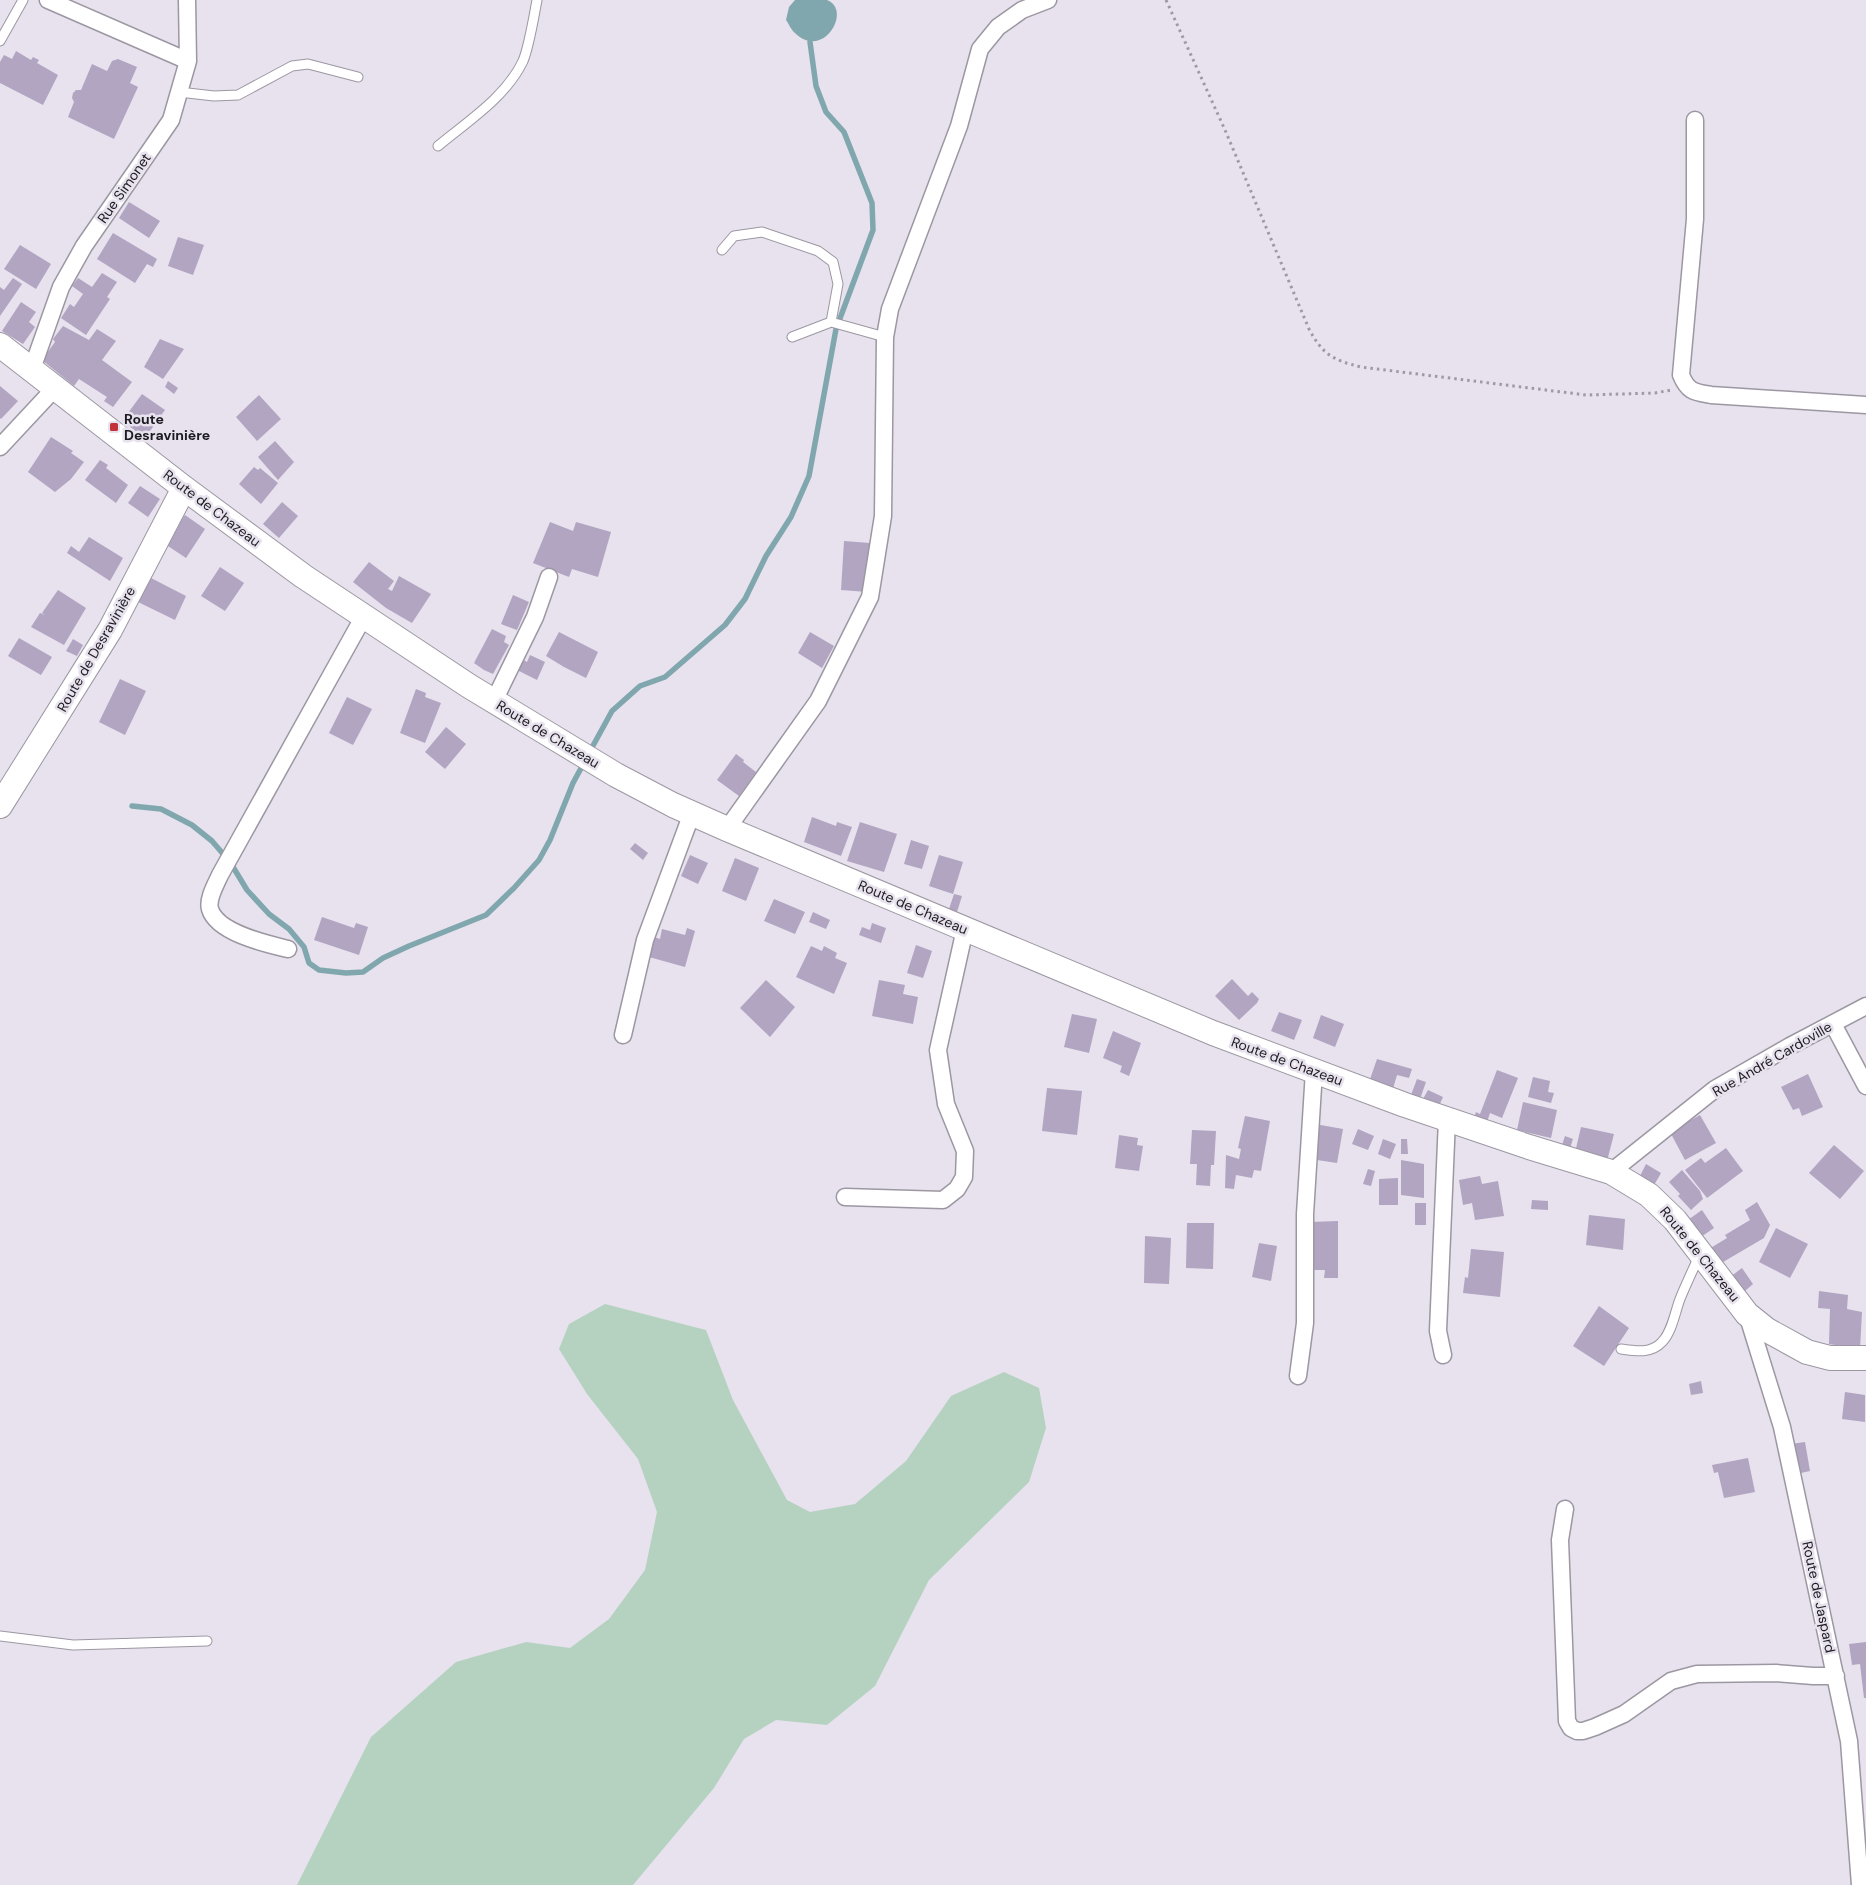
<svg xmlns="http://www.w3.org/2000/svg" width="1866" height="1885" font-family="'DM Sans',sans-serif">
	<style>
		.green { fill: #b5d2c1 }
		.water { fill: #80a7ad }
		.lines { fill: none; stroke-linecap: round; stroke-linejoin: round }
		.stream { stroke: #80a7ad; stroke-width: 5.5 }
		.building { fill: #b1a5c2 }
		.lane-casing { stroke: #9c97a2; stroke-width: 11 }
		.street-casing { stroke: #9c97a2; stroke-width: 19 }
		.secondary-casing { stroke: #9c97a2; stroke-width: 26 }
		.path { stroke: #9e9aa3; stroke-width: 3; stroke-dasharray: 2.5 4; stroke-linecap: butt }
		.lane { stroke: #fff; stroke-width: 9 }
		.street { stroke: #fff; stroke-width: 16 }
		.secondary { stroke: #fff; stroke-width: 24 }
		.poi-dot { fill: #c23239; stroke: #e7e2ed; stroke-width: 2 }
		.labels { text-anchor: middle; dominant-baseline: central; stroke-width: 5; stroke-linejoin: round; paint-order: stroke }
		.street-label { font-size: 14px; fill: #1d1b20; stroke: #e7e2ed }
		.poi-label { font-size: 14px; font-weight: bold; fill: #1d1b20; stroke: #e7e2ed; text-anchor: start }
	</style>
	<rect width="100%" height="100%" fill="#e7e2ed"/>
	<path class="green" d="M605,1304L706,1330L733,1400L787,1500L810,1512L855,1504L906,1461L951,1396L1004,1372L1039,1388L1046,1428L1029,1482L929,1580L875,1686L827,1725L776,1720L744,1739L714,1788L633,1885H297L371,1737L456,1662L526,1642L570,1648L609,1619L645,1570L657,1512L638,1459L587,1394L559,1349L569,1324Z"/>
	<path class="water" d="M795,0C804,0 818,0 827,0C853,10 823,61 795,33C791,30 789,24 786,20L789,7Z"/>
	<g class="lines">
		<path class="stream" d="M589,753L612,711L640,686L665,677L725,625L745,599L766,556L791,517L809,476L836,329L873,230L872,203L844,132L826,112L816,86L810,42
			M132,806L161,809L192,825L212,841L230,862L247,890L269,914L289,929L304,947L309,963L319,970L346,973L363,972L383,958L409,946L486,915L514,888L539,860L550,840L573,783L585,761"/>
	</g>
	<path class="building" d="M16,51L31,60L33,57L39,60L37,63L58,75L43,105L0,83V62L4,55L12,59Z
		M118,59L137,67L130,83L138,87L114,139L68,117L74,102L72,98L73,93L76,90H81L92,64L107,71L112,61Z
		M129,202L160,221L149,238L119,218Z
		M113,233L157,259L153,267L147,264L135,283L97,259Z
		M178,237L204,245L193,275L168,266Z
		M20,245L51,264L36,289L4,269Z
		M102,273L117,282L107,297L110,299L86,335L61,318L70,304L74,307L83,294L72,286L78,278L92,287Z
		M13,278L22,284L0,316V287L4,290Z
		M21,302L36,312L29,322L35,327L23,344L2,331Z
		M63,326L89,340L97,329L116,341L102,360L132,382L113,407L104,401L107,397L79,379L74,386L42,360L55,342L53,339Z
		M160,339L184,349L163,379L144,367Z
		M168,381L178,388L174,394L165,387Z
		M0,386L18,401L1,419L0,418Z
		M142,394L165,410L145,438L122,421Z
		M259,395L281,419L257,441L236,417Z
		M51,437L73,451L71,453L84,462L71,479L55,492L28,472Z
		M275,441L294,462L278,480L258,457Z
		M100,460L108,465L106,468L128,485L116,503L85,480Z
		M254,467L258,470L260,468L278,483L261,504L239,484Z
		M140,486L160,499L148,517L128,503Z
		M282,502L298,516L279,538L263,524Z
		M185,515L205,529L186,558L165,544Z
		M550,522L573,531L576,522L611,532L598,577L572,569L569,577L533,563Z
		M89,537L123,558L110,581L67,553L71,546L79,552Z
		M844,541L870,543L867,592L841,590Z
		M369,562L394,581L388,589L392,591L399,576L431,594L412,623L386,608L353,582Z
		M220,567L244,583L225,611L201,596Z
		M151,578L186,596L175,620L138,602Z
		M58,590L86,608L64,645L31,627L40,613L45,615L42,613Z
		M513,595L529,602L517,630L501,624Z
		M492,629L506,636L504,642L509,645L493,674L484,670L474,663Z
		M559,632L598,652L586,678L564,667L546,656Z
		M810,632L834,646L822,668L798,653Z
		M19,638L52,657L41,675L8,656Z
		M73,639L83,645L77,656L66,651Z
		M530,655L545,662L537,680L515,669L520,658L527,662Z
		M120,679L146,691L125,735L99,722Z
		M416,689L426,693L425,697L441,703L425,743L400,733Z
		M347,697L372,709L353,745L329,733Z
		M446,727L466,744L445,769L425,752Z
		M736,754L744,760L743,762L756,772L739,796L717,780Z
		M812,817L836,826L837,822L852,827L841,856L804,842Z
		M860,822L897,834L884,872L847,861Z
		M911,840L929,846L922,869L904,864Z
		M635,843L648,853L643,860L630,849Z
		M690,855L708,863L698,884L681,876Z
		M939,855L963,862L953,894L929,886Z
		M735,858L759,868L746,901L722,891Z
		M954,894L962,896L957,912L949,909Z
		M774,899L805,912L795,934L764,921Z
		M813,912L830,920L826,929L809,922Z
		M322,917L354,928L356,923L368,927L359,955L314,940Z
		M872,923L886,928L881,943L859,935L862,927L870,930Z
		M687,928L695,931L685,967L649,957L654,937L660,939L662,929L685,935Z
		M916,945L932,951L923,978L907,973Z
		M811,946L822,951L824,946L837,953L835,958L847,963L834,994L796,977Z
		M1232,979L1248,996L1252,992L1259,999L1257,1003L1239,1020L1215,996Z
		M766,980L795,1007L770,1037L740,1008Z
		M879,980L905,985L903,994L918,997L913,1024L872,1016Z
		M1279,1012L1302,1020L1294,1040L1271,1031Z
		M1072,1014L1097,1019L1089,1053L1064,1047Z
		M1321,1015L1344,1024L1335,1047L1313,1038Z
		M1113,1031L1141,1043L1129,1076L1120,1072L1122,1066L1103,1058Z
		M1377,1059L1412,1069L1409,1078L1397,1075L1392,1092L1368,1085Z
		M1497,1070L1518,1078L1502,1118L1490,1113L1485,1128L1472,1123L1476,1112L1480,1114Z
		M1808,1074L1823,1107L1802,1116L1799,1108L1793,1110L1781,1087Z
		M1533,1077L1550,1081L1548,1092L1554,1093L1551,1103L1528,1097Z
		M1417,1079L1426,1082L1420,1099L1411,1095Z
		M1047,1088L1082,1091L1077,1135L1042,1131Z
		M1428,1090L1443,1097L1439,1106L1423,1099Z
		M1523,1102L1557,1110L1551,1138L1517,1130Z
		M1700,1115L1716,1143L1685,1160L1670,1132Z
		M1245,1116L1270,1121L1261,1171L1254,1170L1252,1178L1236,1175L1234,1189L1225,1188L1226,1155L1239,1159L1241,1149L1238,1148Z
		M1315,1124L1343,1129L1337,1163L1317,1160V1157L1310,1155Z
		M1581,1127L1614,1134L1606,1165L1574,1157Z
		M1358,1129L1374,1136L1368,1150L1352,1144Z
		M1192,1130L1216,1131L1214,1165H1211L1210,1186L1196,1185L1197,1164H1190Z
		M1119,1135L1138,1138L1137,1145L1143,1146L1139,1171L1115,1168Z
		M1565,1136L1573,1139L1569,1151L1561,1148Z
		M1383,1139L1396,1144L1390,1159L1378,1154Z
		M1401,1139H1407L1408,1154H1401Z
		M1834,1145L1864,1171L1840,1199L1809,1173Z
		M1726,1148L1743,1171L1707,1198L1685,1170L1701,1158L1705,1163Z
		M1401,1160L1424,1164V1198L1401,1195Z
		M1646,1164L1661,1173L1653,1187L1638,1180Z
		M1368,1169L1375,1171L1371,1186L1363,1184Z
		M1682,1170L1700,1191L1703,1199L1691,1210L1678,1196L1680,1194L1669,1182Z
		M1480,1176L1482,1184L1498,1181L1504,1216L1475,1220L1472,1203L1463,1205L1459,1180Z
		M1398,1178V1205H1379V1179Z
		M1532,1200L1548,1201V1210L1531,1209Z
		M1757,1202L1770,1225L1764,1238L1718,1265L1704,1252L1727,1238L1725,1235L1750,1220L1745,1210Z
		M1415,1203H1426V1225H1415Z
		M1702,1210L1714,1228L1695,1241L1682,1224Z
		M1589,1215L1625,1219L1623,1250L1586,1245Z
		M1338,1221V1278H1324L1325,1270H1311L1310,1222Z
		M1187,1223H1214L1213,1269L1186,1268Z
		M1776,1228L1808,1244L1790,1278L1759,1262Z
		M1145,1236L1171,1238L1169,1284L1144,1283Z
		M1259,1243L1277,1246L1271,1281L1252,1277Z
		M1471,1249L1504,1252L1500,1297L1463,1293L1465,1277L1468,1278Z
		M1742,1268L1753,1284L1736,1299L1726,1280Z
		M1819,1291L1848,1295L1847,1309L1862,1312L1860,1349L1829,1344L1830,1309L1818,1308Z
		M1599,1306L1629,1328L1604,1366L1573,1346Z
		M1701,1381L1703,1393L1691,1395L1689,1384Z
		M1845,1392L1865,1395V1422L1842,1419Z
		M1805,1442L1810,1471L1801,1473L1799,1463H1793L1791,1444Z
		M1748,1458L1755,1492L1724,1498L1718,1472L1714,1473L1712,1465Z
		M1866,1642V1698H1864L1860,1664L1852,1665L1849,1644Z"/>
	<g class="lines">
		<defs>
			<path id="lane" d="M0,41L23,0
				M179,92L214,96L238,95L292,66L308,64L358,77
				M438,146C468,121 506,97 523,61C529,47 534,16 537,0
				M722,250L734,236L762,232L818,251L833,262L838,284L831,322L885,337
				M792,337L831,322
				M1621,1349C1635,1351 1651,1354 1662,1342C1672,1332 1675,1312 1680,1299C1686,1284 1693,1270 1699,1256
				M0,1636L73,1645L207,1641"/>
			<path id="street" d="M48,0L188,61
				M1695,120V219L1681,375C1688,392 1694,392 1711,395L1866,405
				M32,369L61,287L84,246L171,120L188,61L187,0
				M0,447L55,388
				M494,701L535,617L549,577
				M727,829L818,701L870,597L883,516L885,337L890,309L959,126L980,49L998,27L1022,10L1048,0
				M288,949C267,944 217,933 210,909C207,899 216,884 220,875L364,616
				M1833,1024L1866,1086
				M623,1035L645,940L692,813
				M1611,1172L1715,1089L1790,1046L1866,1006
				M845,1197L943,1200L957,1189L964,1177L965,1151L946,1104L938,1050L965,929
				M1747,1314L1782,1427L1849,1741L1860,1885
				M1443,1355L1438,1331L1447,1119
				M1298,1376L1305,1323V1214L1314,1071
				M1565,1509L1560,1540L1567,1721L1571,1728L1577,1731H1583L1595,1727L1624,1714L1671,1681L1697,1674L1776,1673L1813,1676H1836"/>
			<path id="secondary" d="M0,345L184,488L303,576L469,686L616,775L673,805L727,829L1213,1033L1405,1105L1529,1147L1611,1172L1649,1195L1675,1220L1747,1314L1767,1330L1807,1352L1830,1358H1866
				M0,806L110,630L184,488"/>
		</defs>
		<use href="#lane" class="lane-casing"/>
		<use href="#street" class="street-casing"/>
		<use href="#secondary" class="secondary-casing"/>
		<path class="path" d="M1166,0L1225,130L1309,329C1323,355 1333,360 1361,367L1586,395L1655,393L1671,390"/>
		<use href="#lane" class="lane"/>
		<use href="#street" class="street"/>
		<use href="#secondary" class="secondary"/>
	</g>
	<rect class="poi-dot" x="109" y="422" width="10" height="10" rx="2.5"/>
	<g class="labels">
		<g class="street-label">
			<text transform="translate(124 188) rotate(-55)">Rue Simonet</text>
			<text transform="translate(212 508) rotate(37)">Route de Chazeau</text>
			<text transform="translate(96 649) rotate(-60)">Route de Desravinière</text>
			<text transform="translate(548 734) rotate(31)">Route de Chazeau</text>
			<text transform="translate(913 907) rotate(23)">Route de Chazeau</text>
			<text transform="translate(1772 1059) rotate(-30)">Rue André Cardoville</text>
			<text transform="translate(1287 1061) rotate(20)">Route de Chazeau</text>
			<text transform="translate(1700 1254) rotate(51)">Route de Chazeau</text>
			<text transform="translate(1819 1597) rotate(78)">Route de Jaspard</text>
		</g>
		<g class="poi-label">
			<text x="124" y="419">Route<tspan x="124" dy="16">Desravinière</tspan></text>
		</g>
	</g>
</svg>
